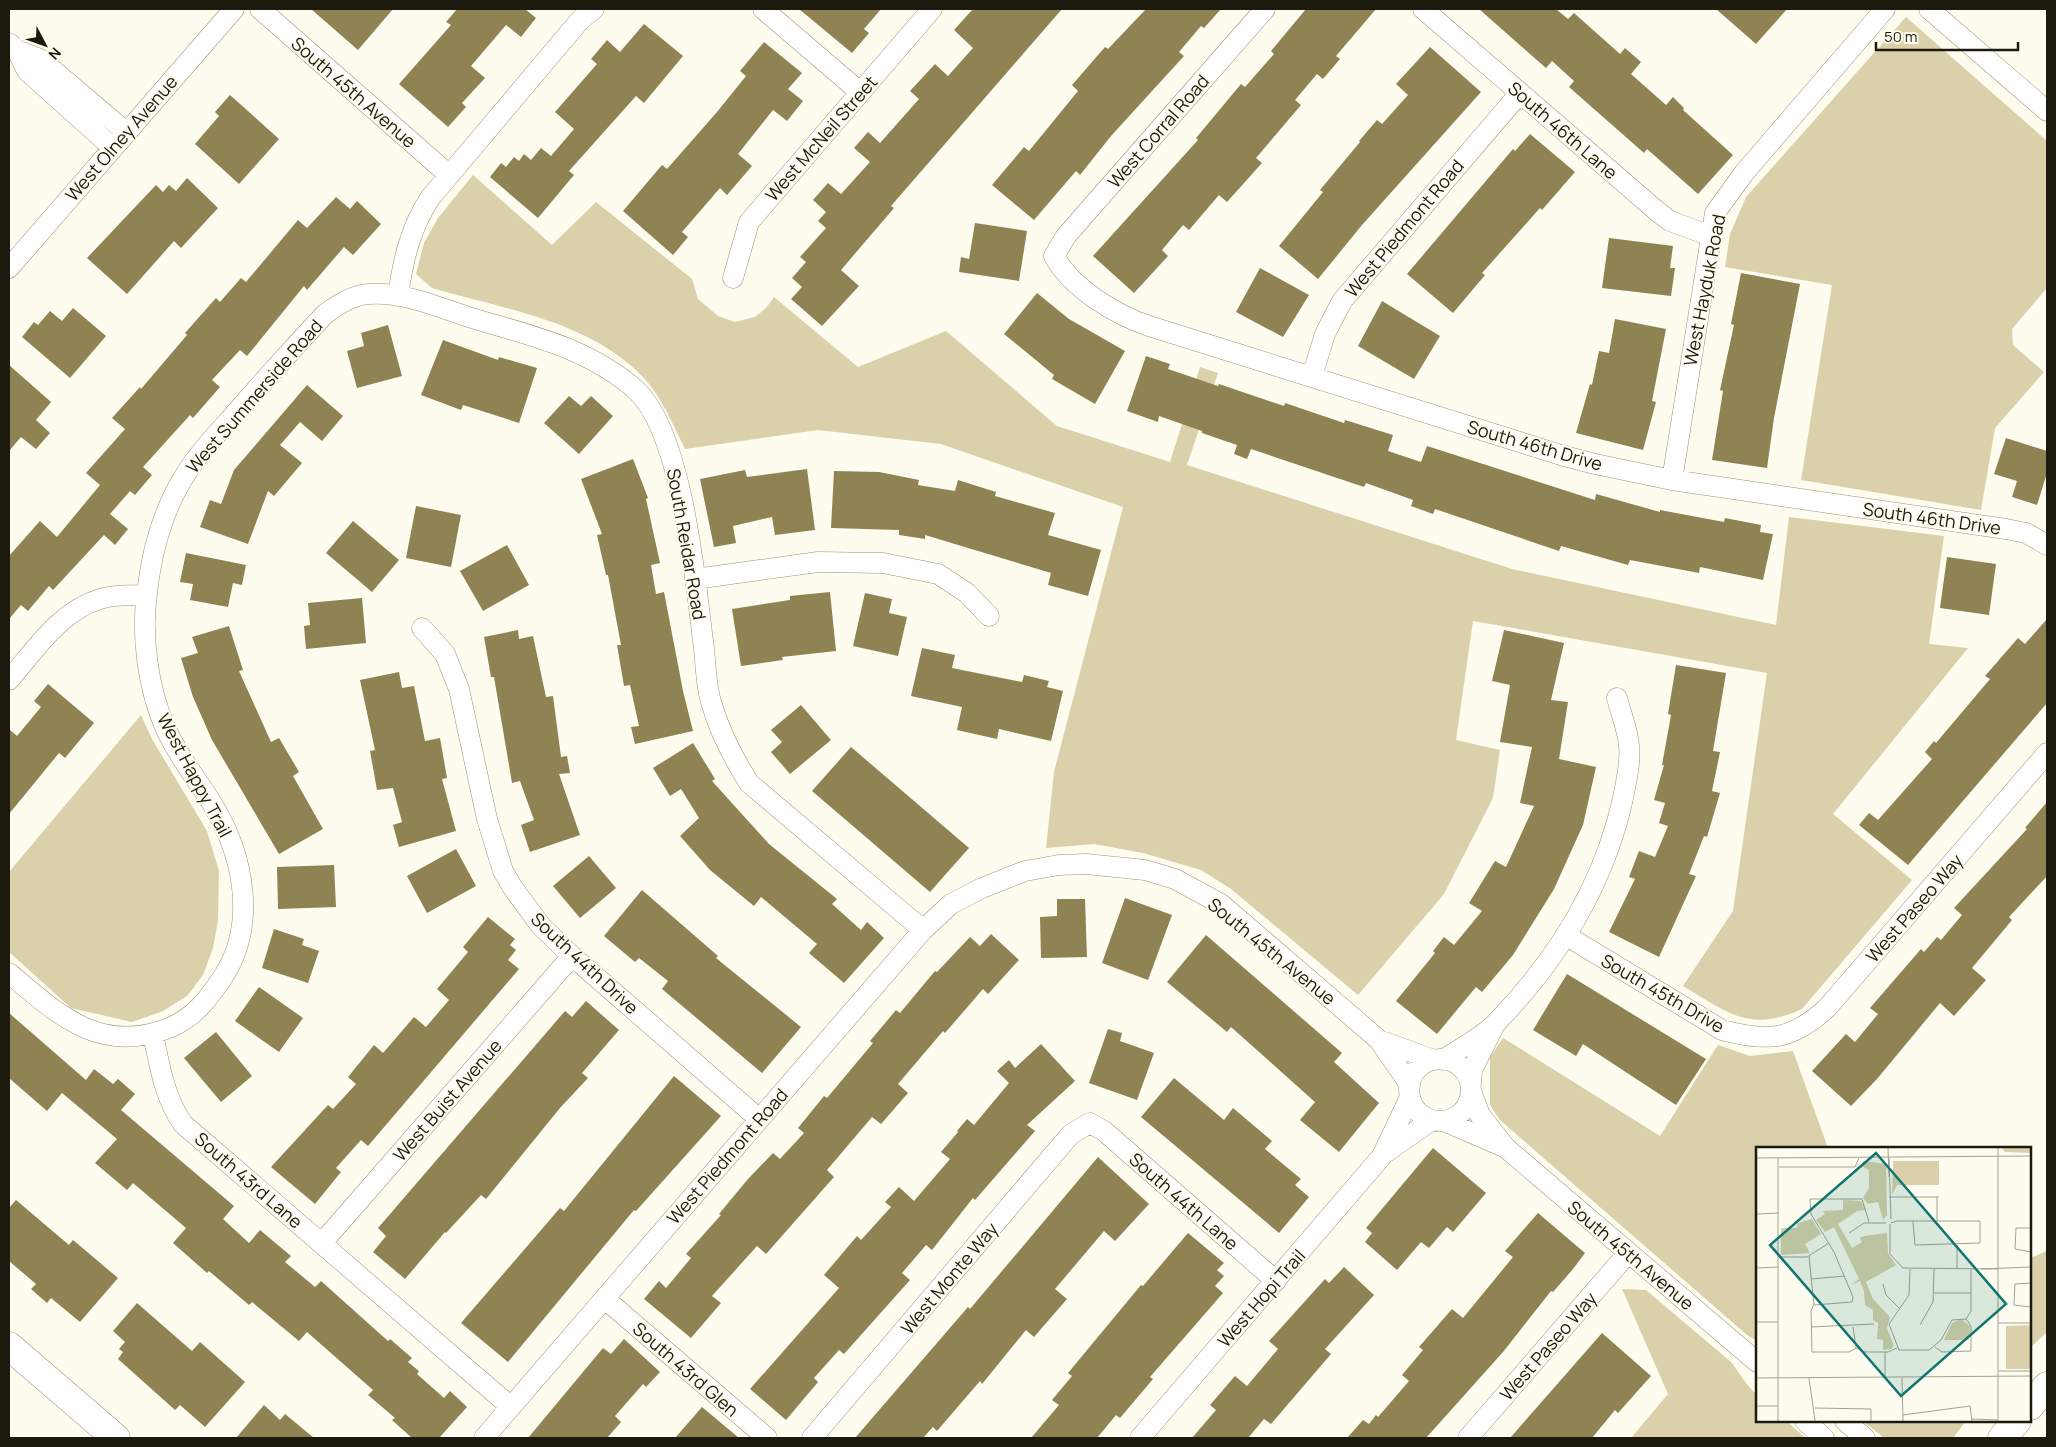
<svg xmlns="http://www.w3.org/2000/svg" width="2056" height="1447" font-family="Manrope,sans-serif">
	<style>
		.green { fill: #dad1ab }
		.building { fill: #8f8354 }
		.lines { fill: none; stroke-linecap: round; stroke-linejoin: round }
		.street-casing { stroke: #9a9478; stroke-width: 21 }
		.secondary-casing { stroke: #9a9478; stroke-width: 29 }
		.street { stroke: #fff; stroke-width: 20 }
		.secondary { stroke: #fff; stroke-width: 28 }
		.labels { text-anchor: middle; dominant-baseline: central; stroke-width: 4; stroke-linejoin: round; paint-order: stroke }
		.street-label { font-size: 18px; fill: #1c1a0f; stroke: #fefbef }
		.inset-road { fill: none; stroke: #a4a195; stroke-width: 1 }
		.view { fill: #0f766e; fill-opacity: 0.15; stroke: #0f766e; stroke-width: 2.5 }
		.inset-edge { fill: none; stroke: #1c1a0f; stroke-width: 2.5 }
	</style>
	<rect width="100%" height="100%" fill="#fefbef"/>
	<path class="green" d="M1906,17L2047,141V288L2012,329L2013,345L2044,372L1995,428L1981,510L1801,480L1832,285L1725,267L1730,234L1746,197Z
		M473,175L552,245L596,202L692,279L698,299L718,316L735,322L755,317L766,308L774,297L858,367L946,331L1057,426L1170,462L1200,367L1218,373L1187,465L1512,569L1776,625L1789,517L1944,536L1929,644L1968,648L1833,814L1912,880L1802,1009C1750,1033 1728,1013 1683,986L1733,911L1767,673L1473,621L1456,740L1500,750L1493,798L1444,894L1358,995L1231,889L1201,870L1143,853L1094,844L1046,848L1054,772L1123,507L941,444L818,430L685,449C673,425 662,397 643,377C589,321 504,309 432,288L416,274L424,243L438,218Z
		M141,715L152,739L207,831L219,871L218,920L213,948L203,975L187,996L163,1011L132,1022L71,1008L9,952V872Z
		M1503,1038L1660,1136L1718,1045L1750,1056L1793,1051L1828,1148H1757V1341L1747,1335L1500,1120L1490,1105V1057Z
		M2047,1251V1332L2030,1348V1258Z
		M1622,1289L1646,1290L1731,1362C1740,1374 1746,1385 1757,1395V1421H1786L1806,1438H1631L1668,1394Z
		M1863,1421H1966L1953,1438H1884Z"/>
	<path class="building" d="M311,9H393L358,50Z
		M457,9H525L536,18L521,37L506,25L471,66L485,78L462,103L466,107L448,127L399,84L451,25L446,22Z
		M799,9H881L864,29L869,33L852,53Z
		M973,9H1062L891,206L894,208L841,270L859,286L822,326L791,299L802,287L792,278L806,262L800,257L826,228L818,221L826,212L813,200L828,183L841,194L870,162L854,148L868,132L880,143L919,99L910,91L935,64L948,76L973,48L954,30Z
		M1146,9H1221L1204,28L1201,26L1179,52L1184,56L1111,136L1080,175L1076,171L1034,220L992,185L1024,147L1029,151L1078,91L1072,85L1105,47L1108,49Z
		M1306,9H1376L1336,56L1340,59L1323,79L1317,74L1295,100L1301,105L1256,158L1262,163L1227,202L1219,195L1189,230L1183,225L1162,250L1168,256L1134,293L1093,256L1198,140L1196,138L1241,84L1245,87L1274,54L1271,51Z
		M1479,9H1556L1568,19L1574,13L1620,54L1625,48L1641,62L1631,74L1666,105L1673,97L1684,108L1683,110L1733,155L1698,194L1647,149L1644,153L1569,87L1574,81L1552,61L1546,68Z
		M1716,9H1787L1756,44Z
		M644,24L683,56L644,103L636,96L569,171L574,175L538,218L490,177L501,163L506,167L514,157L519,161L524,154L531,160L541,148L551,156L574,129L555,112L597,64L591,59L607,40L620,52Z
		M764,42L802,73L788,89L803,101L787,121L773,110L738,154L752,166L727,195L720,188L682,232L688,237L673,255L623,211L662,165L667,169L717,112L746,76L740,71Z
		M1430,47L1481,92L1362,225L1318,279L1279,246L1323,192L1320,190L1360,142L1359,141L1377,120L1382,124L1408,95L1396,84Z
		M230,95L279,139L239,184L195,144L219,116L215,112Z
		M1530,134L1575,172L1542,210L1540,208L1482,273L1485,275L1453,313L1407,274L1513,149L1515,151Z
		M187,178L218,208L181,248L174,241L127,294L87,258L156,185L163,192L169,185L176,191Z
		M336,197L350,209L357,201L381,224L353,255L344,247L307,290L304,286L247,356L240,350L212,380L220,387L193,418L190,415L143,467L152,475L135,495L130,491L110,514L128,529L115,545L104,535L53,590L49,586L28,611L21,605L9,619V556L40,521L57,537L100,485L86,473L125,429L112,418L140,387L141,389L187,335L185,333L216,298L220,302L241,278L246,282L298,220L307,228Z
		M975,223L1027,231L1019,281L959,272L961,257L969,259Z
		M1609,238L1673,246L1670,268H1675L1671,296L1602,288Z
		M1260,268L1309,295L1283,337L1236,312Z
		M1741,273L1800,284L1774,418L1767,468L1712,460L1723,391L1720,390L1734,325L1731,324Z
		M1037,293L1069,319L1125,351L1095,404L1052,379L1054,375L1004,334Z
		M1382,301L1440,336L1414,379L1358,346Z
		M73,308L106,336L70,378L22,337L34,322L38,325L50,311L62,321Z
		M1615,319L1666,329L1652,401L1656,402L1643,450L1576,433L1590,384L1592,385L1599,351L1609,353Z
		M388,325L402,376L357,388L347,351L364,346L361,333Z
		M443,340L498,360L499,357L537,368L519,423L463,405L461,410L421,395Z
		M1146,356L1170,364L1168,369L1218,386L1219,384L1284,406L1285,403L1344,423L1345,420L1393,435L1388,451L1421,462L1427,446L1595,500L1596,494L1660,512V510L1724,522L1725,518L1761,525L1760,532L1773,534L1763,580L1700,567L1699,573L1630,560L1628,565L1561,546L1559,551L1435,509L1433,514L1411,506L1413,500L1366,483L1364,487L1251,449L1247,459L1234,454L1237,445L1202,433V431L1159,416L1158,422L1127,411Z
		M9,365L51,402L36,420L50,433L36,449L21,437L9,451Z
		M307,385L343,416L322,441L300,422L280,445L302,463L274,496L268,491L248,544L200,527L210,500L221,504L234,470Z
		M569,396L581,406L591,396L613,416L579,454L544,423Z
		M2006,438L2047,451V473L2037,505L2012,497L2017,481L1994,474Z
		M633,459L648,498L646,499L660,563L651,565L656,594L664,592L683,691L693,731L635,744L631,727L639,726L630,685L624,686L617,645H621L608,575H606L597,535L602,534L581,479Z
		M807,469L815,530L775,535L772,517L733,526L736,543L714,547L700,479L745,470L747,477Z
		M834,471L879,472L919,480L918,485L955,491L958,480L996,492L995,496L1055,513L1048,535L1101,550L1088,596L1048,585L1051,573L925,535V539L899,535V530L831,528Z
		M416,506L461,515L451,567L406,558Z
		M353,521L399,560L372,592L326,553Z
		M507,545L529,585L483,611L460,571Z
		M186,553L246,565L242,585L233,583L228,607L190,600L193,584L180,582Z
		M1947,557L1996,564L1989,615L1940,608Z
		M830,592L836,651L782,657L783,660L741,666L732,609L790,600V596Z
		M865,593L892,599L889,613L907,617L898,656L853,646Z
		M362,598L366,643L306,649L304,626L310,625L308,603Z
		M2047,619V703L1908,865L1859,825L1869,813L1878,820L1932,759L1925,752L1934,741L1936,743L1990,679L1985,676L2018,638L2025,644Z
		M229,626L243,670L239,671L271,742L279,738L299,772L293,776L323,829L279,854L212,740L193,697L181,658L198,653L192,637Z
		M518,630L519,639L533,636L546,697L553,696L561,757L567,756L570,773L559,774L580,835L530,852L521,825L534,820L520,781L512,783L494,677H491L484,637Z
		M1504,630L1564,643L1551,700L1568,702L1559,759L1596,767L1583,825L1554,889L1513,955L1482,992L1476,987L1437,1034L1396,1001L1435,953L1433,951L1444,937L1454,945L1482,911L1469,903L1495,861L1506,867L1534,806L1520,803L1532,747L1500,742L1510,685L1492,681Z
		M922,648L955,655L952,668L1022,682L1024,675L1049,681L1047,687L1063,691L1051,741L999,729L997,739L957,730L962,707L911,696Z
		M1676,665L1726,673L1713,751L1720,752L1712,791L1720,793L1707,837L1704,836L1689,874L1696,876L1659,957L1609,932L1635,879L1629,877L1639,851L1655,857L1668,826L1659,823L1665,803L1654,800L1664,765H1662L1671,715L1668,714Z
		M399,672L402,688L414,686L425,741L440,738L447,778L442,779L456,831L399,847L393,825L402,822L393,788L377,790L370,751L375,750L360,680Z
		M48,684L94,723L65,758L59,753L9,814V729L17,736L41,707L34,701Z
		M801,705L831,740L790,774L771,752L782,742L771,730Z
		M693,743L715,779L712,781L769,844L837,899L832,904L861,930L867,922L884,938L844,983L809,953L817,944L761,897L754,906L710,870L680,836L699,818L681,789L670,796L653,768Z
		M851,747L969,848L930,892L812,791Z
		M2047,802V876L2009,917L2012,920L1972,968L1986,980L1954,1016L1940,1003L1877,1079L1851,1106L1812,1071L1846,1034L1855,1042L1878,1014L1870,1008L1921,949L1924,952L1937,937L1941,940L1962,915L1954,908L2027,829L2025,828Z
		M456,849L476,886L427,913L407,876Z
		M589,856L616,888L580,918L553,886Z
		M334,865L336,907L278,909L277,867Z
		M642,890L718,956L716,958L801,1027L762,1073L662,989L668,981L639,958L635,962L604,936Z
		M1125,898L1172,915L1148,980L1102,963Z
		M1057,899H1085L1087,957L1041,958L1040,917L1057,916Z
		M488,917L515,939L510,945L516,950L508,960L519,969L368,1146L361,1140L336,1168L341,1172L315,1204L271,1167L328,1105L333,1109L356,1084L348,1077L374,1045L383,1053L414,1017L426,1027L449,1000L437,989L468,952L463,947Z
		M274,929L304,939L302,945L319,951L308,983L262,968Z
		M991,934L1019,960L988,994L983,989L945,1033L943,1031L898,1084L908,1093L881,1124L872,1117L827,1170L834,1177L766,1254L757,1246L712,1296L721,1303L691,1338L644,1299L659,1281L666,1288L691,1258L686,1254L721,1215L719,1214L748,1179L773,1153L780,1159L804,1133L798,1128L824,1096L827,1098L873,1043L870,1041L896,1010L900,1013L935,971L937,972L970,937L980,946Z
		M1206,935L1342,1053L1334,1062L1379,1103L1339,1152L1300,1120L1315,1102L1231,1027L1227,1032L1167,982Z
		M1567,974L1706,1059L1676,1105L1583,1044L1576,1056L1533,1030Z
		M259,987L303,1018L279,1052L235,1021Z
		M586,1001L619,1030L582,1073L588,1078L560,1108L486,1199L481,1195L446,1233L445,1232L405,1279L373,1252L386,1236L378,1228L565,1011L572,1017Z
		M9,1013L86,1080L94,1069L113,1084L118,1079L135,1094L121,1110L234,1206L223,1219L249,1243L260,1230L291,1256L285,1262L315,1287L321,1281L388,1341L390,1339L412,1358L408,1362L419,1371L417,1374L444,1398L450,1391L467,1407L439,1438H412L392,1420L395,1418L368,1395L373,1390L307,1332L299,1341L252,1302L249,1305L209,1271L207,1273L173,1243L186,1228L133,1183L127,1190L95,1163L117,1139L62,1093L47,1111L9,1078Z
		M1108,1029L1122,1033L1120,1041L1154,1053L1137,1100L1089,1083Z
		M216,1032L252,1076L221,1102L184,1058Z
		M1041,1044L1075,1081L1027,1125L1035,1131L975,1200L973,1198L932,1250L926,1245L902,1273L910,1280L844,1354L839,1350L814,1378L818,1382L786,1420L750,1389L839,1288L824,1275L857,1236L861,1240L891,1207L885,1202L899,1187L914,1201L950,1159L941,1152L958,1132L957,1131L967,1119L974,1125L1009,1083L997,1071L1009,1060L1015,1068Z
		M674,1076L721,1116L636,1211L634,1210L508,1362L461,1323L560,1208L564,1211Z
		M1174,1078L1224,1120L1233,1108L1272,1141L1265,1149L1301,1179L1295,1185L1309,1197L1279,1233L1141,1117Z
		M1433,1148L1486,1193L1453,1232L1447,1227L1429,1248L1421,1242L1397,1270L1365,1242L1372,1233L1366,1228Z
		M1098,1157L1149,1204L1115,1241L1104,1231L1055,1289L1067,1299L1034,1337L1026,1330L982,1384L980,1381L937,1431L933,1427L923,1438H855L968,1307L970,1309Z
		M16,1200L69,1245L73,1240L118,1278L80,1322L51,1298L47,1303L31,1289L36,1284L9,1261V1208Z
		M1538,1213L1585,1253L1573,1269L1553,1292L1551,1291L1503,1352L1426,1438H1347L1363,1420L1369,1424L1376,1415L1378,1417L1409,1381L1402,1375L1423,1350L1419,1347L1452,1309L1463,1318L1513,1257L1505,1251Z
		M1188,1233L1224,1263L1217,1270L1224,1276L1215,1286L1223,1293L1150,1377L1153,1379L1120,1418L1116,1415L1097,1438H1031L1059,1405L1052,1400L1072,1376L1068,1373L1141,1285L1143,1286Z
		M1344,1267L1374,1295L1325,1349L1331,1354L1271,1424L1264,1419L1248,1438H1192L1216,1410L1210,1405L1235,1376L1247,1386L1278,1349L1269,1341L1325,1279L1329,1283Z
		M137,1303L192,1351L200,1342L245,1382L205,1427L180,1405L175,1410L118,1359L123,1352L119,1349L125,1342L113,1331Z
		M1602,1333L1651,1376L1618,1413L1615,1410L1592,1438H1510Z
		M624,1339L660,1372L646,1387L643,1384L615,1416L621,1422L607,1438H528L603,1348L611,1354Z
		M264,1405L280,1420L285,1414L314,1438H236Z
		M702,1407L739,1438H675Z"/>
	<g class="lines">
		<defs>
			<path id="street" d="M260,9L449,175
				M763,9L860,92
				M1265,9L1066,236L1054,256C1071,288 1116,315 1149,326L1564,456L1595,464L1672,480L2006,529L2026,533L2047,545
				M1423,9L1658,212L1670,221L1711,236
				M1929,9L2047,111
				M9,43L17,50L40,59L126,132
				M17,50L27,71L113,148
				M9,268L234,9
				M733,278L749,222L932,9
				M398,296C403,260 410,229 430,198L581,19L594,9
				M1312,376L1325,334L1342,301L1520,93
				M1672,480L1715,213L1744,173L1885,9
				M695,579L818,562L883,563L938,574L967,593L989,616
				M422,628L445,654L459,689L487,819L503,871L513,888L541,926L572,956L758,1118
				M9,680C35,650 60,611 100,599C114,594 132,596 146,595
				M1567,936L1722,1030C1767,1042 1791,1041 1827,1008L2047,753
				M9,973C58,1015 101,1055 169,1028C194,1018 209,998 223,977C257,925 244,856 213,805C197,779 177,755 165,727C148,688 141,636 147,593C151,557 160,520 178,487C194,457 218,433 240,408C268,376 296,345 325,314C338,305 352,295 369,294C404,291 442,309 475,319C533,336 590,349 636,390C683,433 696,586 704,649C706,667 706,688 712,705C720,733 734,759 749,783L923,930
				M153,1035C160,1066 164,1097 183,1124L511,1407
				M1379,1040L1434,1060
				M1409 1090a31 31 0 1 1 62 0a31 31 0 1 1-62 0Z
				M1443,1060C1460,1048 1481,1038 1496,1023C1557,960 1604,885 1623,798C1626,782 1631,763 1629,746C1628,730 1621,714 1617,698
				M1471,1084L1472,1070L1493,1028
				M1471,1091L1480,1115L1506,1148L1757,1362
				M1444,1121L1502,1146
				M1385,1153L1432,1120
				M322,1243L572,956
				M605,1299L767,1438
				M1805,1421L1824,1438
				M1845,1421L1865,1438
				M484,1438L923,930L951,904L982,888L1025,871L1059,865L1086,864L1145,870L1175,879L1221,904L1379,1040L1410,1085
				M812,1438L1071,1134L1090,1123L1104,1131L1276,1281
				M1140,1438L1382,1156L1410,1097
				M1468,1438L1628,1253"/>
			<path id="secondary" d="M9,1346L116,1438
				M2030,1406L2047,1386
				M2002,1438L2017,1421"/>
		</defs>
		<use href="#street" class="street-casing"/>
		<use href="#secondary" class="secondary-casing"/>
		<use href="#street" class="street"/>
		<use href="#secondary" class="secondary"/>
	</g>
	<g class="labels">
		<g class="street-label">
			<text transform="translate(354 92) rotate(41)">South 45th Avenue</text>
			<text transform="translate(1563 130) rotate(41)">South 46th Lane</text>
			<text transform="translate(1158 131) rotate(-49)">West Corral Road</text>
			<text transform="translate(121 138) rotate(-49)">West Olney Avenue</text>
			<text transform="translate(821 138) rotate(-49)">West McNeil Street</text>
			<text transform="translate(1404 228) rotate(-50)">West Piedmont Road</text>
			<text transform="translate(1704 290) rotate(-79)">West Hayduk Road</text>
			<text transform="translate(254 396) rotate(-49)">West Summerside Road</text>
			<text transform="translate(1535 445) rotate(16)">South 46th Drive</text>
			<text transform="translate(1932 518) rotate(8)">South 46th Drive</text>
			<text transform="translate(687 544) rotate(80)">South Reidar Road</text>
			<text transform="translate(195 775) rotate(62)">West Happy Trail</text>
			<text transform="translate(1914 908) rotate(-49)">West Paseo Way</text>
			<text transform="translate(1272 951) rotate(39)">South 45th Avenue</text>
			<text transform="translate(585 963) rotate(43)">South 44th Drive</text>
			<text transform="translate(1663 993) rotate(30)">South 45th Drive</text>
			<text transform="translate(447 1100) rotate(-49)">West Buist Avenue</text>
			<text transform="translate(727 1156) rotate(-49)">West Piedmont Road</text>
			<text transform="translate(249 1180) rotate(41)">South 43rd Lane</text>
			<text transform="translate(1184 1201) rotate(41)">South 44th Lane</text>
			<text transform="translate(1631 1255) rotate(40)">South 45th Avenue</text>
			<text transform="translate(949 1278) rotate(-50)">West Monte Way</text>
			<text transform="translate(1261 1298) rotate(-49)">West Hopi Trail</text>
			<text transform="translate(1548 1346) rotate(-49)">West Paseo Way</text>
			<text transform="translate(686 1369) rotate(41)">South 43rd Glen</text>
		</g>
	</g>
	<g transform="translate(1756 1147)">
		<rect width="275" height="275" fill="#fefbef"/>
		<path d="M246,1H275V6L249,5ZM107,14L130,17L131,68L127,73L122,55L112,57L107,51L113,41V23L105,19ZM137,14H183V38H141L136,48ZM87,53L105,54L110,63L101,64L82,77L96,101L106,95L104,91L108,89L131,86L132,106L140,118L110,135L117,152L134,170L131,181L138,199L135,202L127,203V193L121,192L122,176L117,173V163L109,158L108,144L104,134L95,138L103,132L78,80L69,85L60,73L69,67L67,64L87,63ZM56,72L65,87L49,97L54,106L25,108V81H41L42,76ZM205,172L214,179L213,193H188L196,176ZM275,178V222H250V179Z" fill="#dad1ab"/>
		<path class="inset-road" d="M132,1L133,30M0,11L275,9M133,11L135,72M23,20H99L103,11M133,50H183M181,50V74M0,67L23,66M135,76L141,74H224V96L159,98L157,74M134,77V107L147,121L242,122M275,81H260L259,102L275,105M93,86L108,76H130M201,98V122M53,109L58,158L55,163L56,205H93L100,201M23,110H51L73,96M0,121L23,120M154,122L153,148L133,177L143,203H173L185,193L196,173L210,172M225,122L275,120M55,132L89,129M275,136L259,137L258,158L275,160M127,137L130,148L143,161M178,146H215M58,158L96,155L97,150L78,105L55,67L54,52H106L113,75M210,172L215,164V122M0,175H22M242,176H275M164,178L177,155L178,122M55,180L118,177M97,180L100,201M179,200L186,205L215,204V179L210,172M100,201L109,205H132L141,201M243,224H275M0,231L275,229M53,231L59,274M129,231V205M146,231L147,274M0,259H22M59,261L115,262V274M147,268L214,259L216,274M216,272L242,273M22,274V11M242,274V1"/>
		<path class="view" d="M120,6L250,157L145,249L14,98Z"/>
		<rect width="275" height="275" class="inset-edge"/>
	</g>
	<rect width="2056" height="1447" fill="none" stroke="#1c1a0f" stroke-width="20"/>
	<g transform="translate(45 45) rotate(131)" stroke="#fefbef" stroke-width="4" paint-order="stroke">
	<path d="M0-4L9 19L0 12L-9 19Z" fill="#1c1a0f"/>
	<text y="-8" font-size="14" font-weight="bold" text-anchor="middle" fill="#1c1a0f">N</text>
	</g>
	<path d="M1876 42v8h142v-8" fill="none" stroke="#1c1a0f" stroke-width="2.5"/>
	<text x="1884" y="42" font-size="15" fill="#1c1a0f" stroke="#fefbef" stroke-width="4" paint-order="stroke">50 m</text>
</svg>
